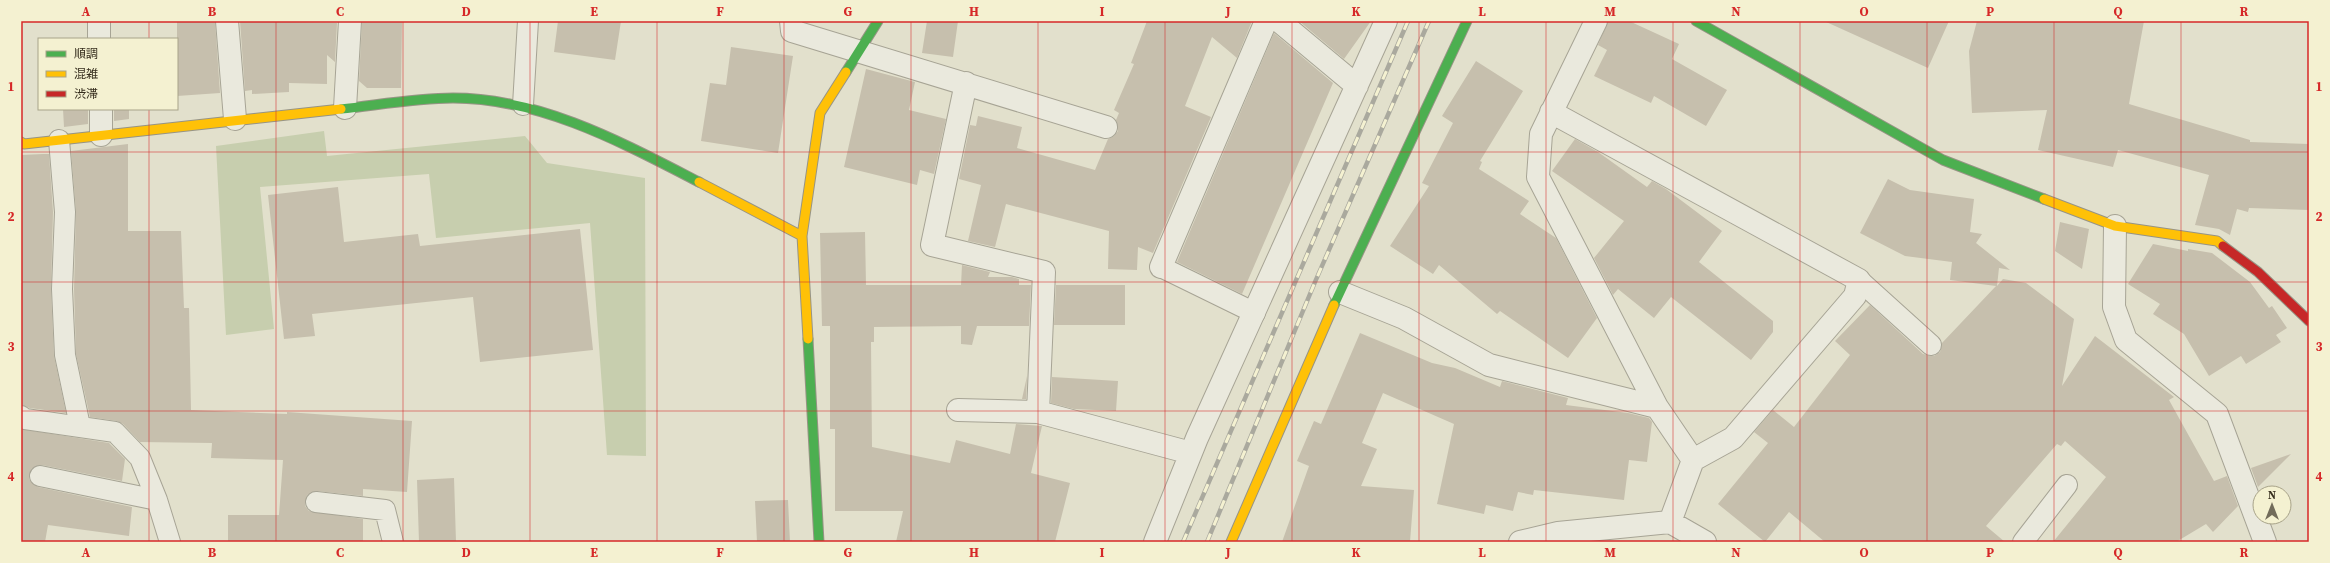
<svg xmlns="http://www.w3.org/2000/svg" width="2330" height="563" font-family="'Source Serif 4','Noto Sans JP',serif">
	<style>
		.cemetery { fill: #c7ceae }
		.building { fill: #c6bfad }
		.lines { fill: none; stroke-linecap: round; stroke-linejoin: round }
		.lane-casing { stroke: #a7a495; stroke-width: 22 }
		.street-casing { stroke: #a7a495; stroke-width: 24 }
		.fast-casing { stroke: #979485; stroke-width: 11 }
		.slow-casing { stroke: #979485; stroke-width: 11 }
		.jam-casing { stroke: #979485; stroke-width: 11 }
		.lane { stroke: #eae9dd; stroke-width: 20 }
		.street { stroke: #eae9dd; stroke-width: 22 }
		.fast { stroke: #4caf50; stroke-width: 9 }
		.slow { stroke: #ffc107; stroke-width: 9 }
		.jam { stroke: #c62828; stroke-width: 9 }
		.rail-casing { stroke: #aaa99e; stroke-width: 4.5 }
		.rail { stroke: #f4f1d1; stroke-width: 3; stroke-dasharray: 9; stroke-linecap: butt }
		.grid { fill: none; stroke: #d62828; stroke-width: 1; stroke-opacity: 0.55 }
		.neatline { fill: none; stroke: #d62828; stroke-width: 1.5 }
		.grid-label { font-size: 13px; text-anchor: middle; font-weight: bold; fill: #d62828 }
	</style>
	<rect width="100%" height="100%" fill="#e2e0cc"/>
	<path class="cemetery" d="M324,131L327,156L525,136L547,163L645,178L646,456L607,455L590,223L436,238L429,174L260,187L274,329L226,335L216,146Z"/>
	<path class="building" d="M177,21H215L220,93L177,96Z
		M240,21L337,23L335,62L327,55V84L289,83V92L252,94V90L245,91Z
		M362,21H402L401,88H367L359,81Z
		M558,21H621L615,60L554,52Z
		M927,21H958L953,57L922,53Z
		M1147,21H1252L1237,58L1212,37L1185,106L1211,117L1153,253L1138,247L1137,270L1108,269L1109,231L1006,204L995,247L968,241L981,185L959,179L970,125L976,126L978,116L1022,127L1017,148L1095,170L1108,139L1114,136L1118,131L1116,120L1119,113L1114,110L1134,64L1131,63Z
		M1299,21H1371L1344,59Z
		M1608,21H1629L1679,44L1672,59L1727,90L1706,126L1654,96L1651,103L1594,76L1607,50L1598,45Z
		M1824,21H1949L1928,68Z
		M1977,21H2144L2129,104L2250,140V142L2309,144V210L2249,208L2248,212L2237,209L2230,235L2219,229L2195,225L2209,175L2118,150L2113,167L2038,150L2047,110L1972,113L1969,51Z
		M1274,33L1333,83L1242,294L1177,262Z
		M731,47L793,56L778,153L701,141L710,83L726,85Z
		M1476,61L1523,91L1480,161L1482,162L1479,169L1529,201L1520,214L1556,238L1597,318L1568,358L1500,311L1497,314L1439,265L1433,274L1390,246L1429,186L1422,183L1453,123L1442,116Z
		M866,69L915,82L909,110L946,119L934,174L920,170L917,185L844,167Z
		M63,109H88V124L64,127Z
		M114,109H129V119L114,121Z
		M1575,139L1598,152L1647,187L1652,181L1666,189L1722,231L1699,262L1773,321V332L1751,360L1671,297L1654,318L1618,289L1613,295L1594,258L1624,221L1552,171Z
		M128,144V231H181L184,308H189L191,410L287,414V412L412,421L407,492L363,489V496L317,491L307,495L305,506L309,511L363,519V542H228V515H279L283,460L211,458L212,443L140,442L123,424L117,421L90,417L76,354L74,289L76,211L71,151Z
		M43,154H49L53,212L51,290L54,356L66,413L30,408L21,405V155Z
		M1888,179L1910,190L1974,199L1970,232L1982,234L1976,243L2010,270L1999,268L1997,286L2003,279L2026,283L2074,319L2062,386L2095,336L2174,397L2169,400L2214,481L2227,476L2238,506L2213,532L2206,524L2176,542H2053L2106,477L2065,441L2061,446L2057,444L1986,526L2005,542H1825L1789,512L1765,542L1718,504L1768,443L1754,432L1773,410L1794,427L1850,355L1835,341L1870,305L1923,354L1934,356L1940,352L1942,343L1996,286L1950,280L1952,262L1905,256L1860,233Z
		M338,187L344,242L418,234L420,246L580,229L593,350L480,362L473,297L312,314L315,336L284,339L268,195Z
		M2060,222L2089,229L2082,269L2055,251Z
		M865,232L866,285H961L962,265L990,272L988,277H1012L1019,279V285H1031L1029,326H977L972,345L961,344V326L874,327V342H871L872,447L950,463L956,440L1010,454L1016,424L1042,426L1031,473L1070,483L1055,542H896L903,511H835V429H830V326H822L820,233Z
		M2153,244L2188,251V249L2212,253L2250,282L2269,308L2272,306L2287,328L2276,335L2281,342L2246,364L2241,356L2209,376L2184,334L2153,314L2160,304L2128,284Z
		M1056,285H1125V325H1054Z
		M1360,333L1432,363L1455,368L1500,387L1502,381L1568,398L1566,405L1628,413L1649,418L1652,422L1647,462L1629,460L1624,500L1534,490L1533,495L1518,492L1513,511L1486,505L1484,514L1437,504L1454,424L1383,393L1362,443L1377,449L1361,486L1414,490L1410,542H1282L1309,466L1297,461L1314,421L1321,424Z
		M1027,376L1026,399H1022Z
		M1052,377L1118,381L1116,411L1074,409L1051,403Z
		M21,429L109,443L125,459L122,481L42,465L31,469L29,479L38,487L132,507L129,536L48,525L45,542H21Z
		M2291,454L2258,487L2251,468Z
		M454,478L456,542H419L417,480Z
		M788,500L790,542H757L755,501Z"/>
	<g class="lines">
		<defs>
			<path id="lane" d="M523,105L528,21
				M59,140L65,212L62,289L65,355L80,426
				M1161,267L1255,313
				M1859,280L1931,345
				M21,416L25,419L115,432L140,458L157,500L170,542
				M40,476L157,500
				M316,502L385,510L393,542
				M2023,542L2067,485"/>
			<path id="street" d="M99,21V39
				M227,21L235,119
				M791,21L792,31L1106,127
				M1279,21L1357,86
				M1596,21L1541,134L1538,177L1657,407
				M966,83L932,245L1044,272L1038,412L1191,453
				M345,108L350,21
				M101,109V135
				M1551,112L1859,280L1855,296L1733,438L1693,460
				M2115,226L2114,307L2126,340L2217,414L2265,542
				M1161,267L1266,21
				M1340,292L1404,318L1489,365L1657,407L1693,460L1670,522L1705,542
				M958,410L1038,412
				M1155,542L1197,438L1386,21
				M1520,542L1558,533L1670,522"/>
			<path id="fast" d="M1696,21L1943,160L2044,199
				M846,72L878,21
				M341,109C378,105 416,98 453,98C541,98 623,143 699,182
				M1334,305L1467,21
				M808,339L819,542"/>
			<path id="slow" d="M21,142L24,144L341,109
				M699,182L802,236
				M2044,199L2115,226L2217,241L2223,246
				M808,339L802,236L820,113L846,72
				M1231,542L1334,305"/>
			<path id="jam" d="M2223,246L2258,272L2309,321"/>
		</defs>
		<use href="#lane" class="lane-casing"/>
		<use href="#street" class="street-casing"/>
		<use href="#fast" class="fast-casing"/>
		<use href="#slow" class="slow-casing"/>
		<use href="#jam" class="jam-casing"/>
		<use href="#lane" class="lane"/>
		<use href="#street" class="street"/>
		<use href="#fast" class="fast"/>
		<use href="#slow" class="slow"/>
		<use href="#jam" class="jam"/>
		<defs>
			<path id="rail" d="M1183,542L1408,21
				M1207,542L1315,282L1429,21"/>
		</defs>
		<use href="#rail" class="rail-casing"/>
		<use href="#rail" class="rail"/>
	</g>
	<path class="grid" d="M149,21V39M276,21V542M403,21V542M530,21V542M657,21V542M784,21V542M911,21V542M1038,21V542M1165,21V542M1292,21V542M1419,21V542M1546,21V542M1673,21V542M1800,21V542M1927,21V542M2054,21V542M2181,21V542M149,109V542M21,152H2309M21,282H2309M21,411H2309"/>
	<rect width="2330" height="563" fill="none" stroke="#f4f1d1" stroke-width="44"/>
	<rect x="38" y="38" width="140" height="72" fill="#f4f1d1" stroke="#a8a389"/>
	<rect x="46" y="51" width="20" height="6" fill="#4caf50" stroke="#a8a389"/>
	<text x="74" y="58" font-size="12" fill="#362e1e">順調</text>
	<rect x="46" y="71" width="20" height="6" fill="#ffc107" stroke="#a8a389"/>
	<text x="74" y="78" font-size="12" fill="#362e1e">混雑</text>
	<rect x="46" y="91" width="20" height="6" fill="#c62828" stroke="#a8a389"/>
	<text x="74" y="98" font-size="12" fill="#362e1e">渋滞</text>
	<g transform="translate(2272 505)"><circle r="19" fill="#f4f1d1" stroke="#a8a389"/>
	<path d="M0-3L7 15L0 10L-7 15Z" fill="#726c5b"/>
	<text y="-6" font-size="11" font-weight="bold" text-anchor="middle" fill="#362e1e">N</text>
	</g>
	<rect x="22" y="22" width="2286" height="519" class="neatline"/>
	<g class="grid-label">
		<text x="86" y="16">A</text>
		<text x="212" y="16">B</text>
		<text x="340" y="16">C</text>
		<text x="466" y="16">D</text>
		<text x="594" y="16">E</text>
		<text x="720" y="16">F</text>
		<text x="848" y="16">G</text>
		<text x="974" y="16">H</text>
		<text x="1102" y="16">I</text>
		<text x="1228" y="16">J</text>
		<text x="1356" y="16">K</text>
		<text x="1482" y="16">L</text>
		<text x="1610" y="16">M</text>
		<text x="1736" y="16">N</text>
		<text x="1864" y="16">O</text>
		<text x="1990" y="16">P</text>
		<text x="2118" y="16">Q</text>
		<text x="2244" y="16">R</text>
		<text x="11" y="91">1</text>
		<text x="2319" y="91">1</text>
		<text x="11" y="221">2</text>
		<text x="2319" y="221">2</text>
		<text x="11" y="351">3</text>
		<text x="2319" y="351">3</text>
		<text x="11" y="481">4</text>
		<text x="2319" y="481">4</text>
		<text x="86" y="557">A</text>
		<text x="212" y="557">B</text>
		<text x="340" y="557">C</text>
		<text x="466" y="557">D</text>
		<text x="594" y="557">E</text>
		<text x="720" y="557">F</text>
		<text x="848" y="557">G</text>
		<text x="974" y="557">H</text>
		<text x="1102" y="557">I</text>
		<text x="1228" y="557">J</text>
		<text x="1356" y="557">K</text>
		<text x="1482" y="557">L</text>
		<text x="1610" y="557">M</text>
		<text x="1736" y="557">N</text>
		<text x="1864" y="557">O</text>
		<text x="1990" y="557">P</text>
		<text x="2118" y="557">Q</text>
		<text x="2244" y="557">R</text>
	</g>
</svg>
